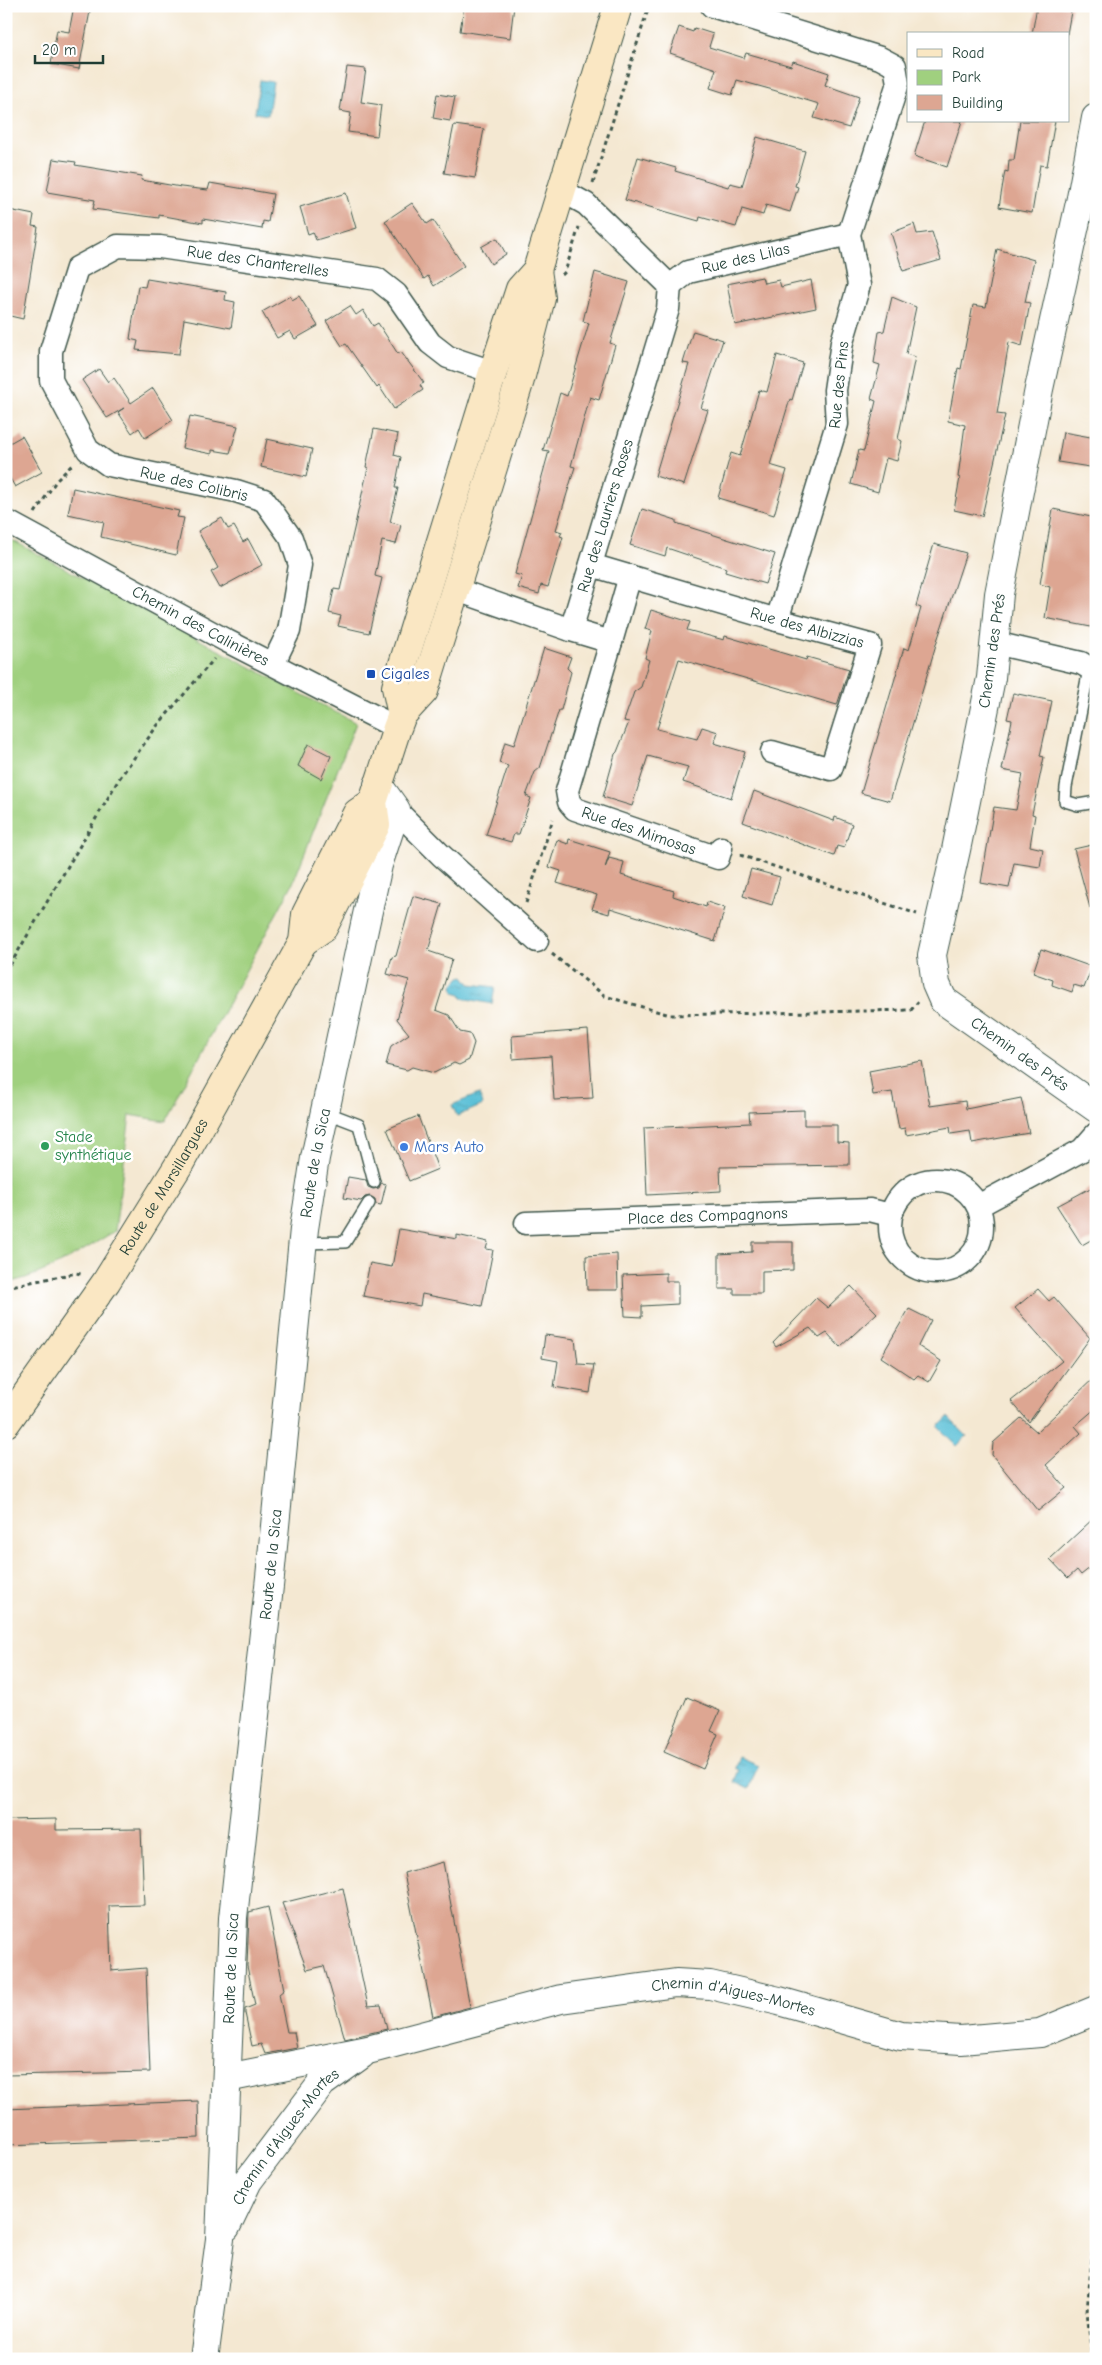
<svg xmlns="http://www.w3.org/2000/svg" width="1102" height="2365" font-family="'Comic Neue',sans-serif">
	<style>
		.green { fill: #a0d07f; stroke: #60865a }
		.water { fill: url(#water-ripples); stroke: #3c7e86 }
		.building { fill: #dda692 }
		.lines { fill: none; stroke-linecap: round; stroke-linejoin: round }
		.service-casing { stroke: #3f574c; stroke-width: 14 }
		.minor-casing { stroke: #3f574c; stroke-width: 25 }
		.tertiary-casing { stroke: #3f574c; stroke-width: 30 }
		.secondary-casing { stroke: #3f574c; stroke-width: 30 }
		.path { stroke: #3f574c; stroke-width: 3; stroke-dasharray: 4 4; stroke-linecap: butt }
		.service { stroke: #fff; stroke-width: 11 }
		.minor { stroke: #fff; stroke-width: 22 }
		.tertiary { stroke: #fff; stroke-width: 28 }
		.secondary { stroke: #fae7c3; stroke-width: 28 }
		.transit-dot { fill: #1a4fb4; stroke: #fff; stroke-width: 2 }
		.leisure-dot { fill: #2e9e5b; stroke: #fff; stroke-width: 2 }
		.shop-dot { fill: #3f7fe0; stroke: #fff; stroke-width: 2 }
		.labels { text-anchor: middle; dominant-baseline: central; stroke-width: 5; stroke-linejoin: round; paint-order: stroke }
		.street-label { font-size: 16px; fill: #1f3d34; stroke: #fff }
		.transit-label { font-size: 16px; fill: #164399; stroke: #fff; text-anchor: start }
		.leisure-label { font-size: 16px; fill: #27864d; stroke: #fff; text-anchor: start }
		.shop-label { font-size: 16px; fill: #366cbe; stroke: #fff; text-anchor: start }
	</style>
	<defs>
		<pattern id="water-ripples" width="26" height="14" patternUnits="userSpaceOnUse" patternTransform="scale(1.25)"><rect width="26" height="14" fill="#5ac0d7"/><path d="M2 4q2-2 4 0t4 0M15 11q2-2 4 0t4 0" fill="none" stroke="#4a9daf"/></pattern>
	</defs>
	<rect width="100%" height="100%" fill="#fff"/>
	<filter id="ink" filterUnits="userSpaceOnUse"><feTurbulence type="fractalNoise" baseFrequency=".02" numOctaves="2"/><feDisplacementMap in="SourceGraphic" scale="10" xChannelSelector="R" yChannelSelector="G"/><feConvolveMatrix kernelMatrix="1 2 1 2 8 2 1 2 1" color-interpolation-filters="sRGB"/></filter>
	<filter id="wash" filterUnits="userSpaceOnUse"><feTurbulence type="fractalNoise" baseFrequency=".0096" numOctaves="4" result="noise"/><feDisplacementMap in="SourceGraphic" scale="20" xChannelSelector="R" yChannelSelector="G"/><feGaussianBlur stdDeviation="1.12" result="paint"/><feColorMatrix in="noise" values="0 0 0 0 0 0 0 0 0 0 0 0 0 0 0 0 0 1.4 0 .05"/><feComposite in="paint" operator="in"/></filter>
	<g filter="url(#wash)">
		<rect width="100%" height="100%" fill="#f4e8d2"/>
		<path class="green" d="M6,537L356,723L293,883L165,1121L130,1115L115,1231C80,1252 47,1275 6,1283Z"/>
		<path class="water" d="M260,80L273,82L268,115L255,113Z
			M464,976L470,984L495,987L492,1004L462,998L461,994L454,992L453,985L460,977Z
			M479,1094L483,1105L457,1116L452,1105Z
			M948,1417L967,1436L957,1446L938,1427Z
			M739,1757L758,1765L749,1789L734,1782L739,1770L735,1768Z"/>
		<g id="blocks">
			<path class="building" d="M74,6H91L79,69L51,64L57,30L69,32Z
				M464,6H514L510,38L460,31Z
				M1037,6H1072L1067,34H1032Z
				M679,27L693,32L694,28L713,34L709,47L744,58L746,53L791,66L793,61L829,73L825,85L859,97L849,128L814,118L819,104L773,90L737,80L732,95L710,88L716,69L670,53Z
				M347,67L366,69L361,102L381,105L377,136L348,132L351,113L340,111Z
				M437,94L455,97L450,121L433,118Z
				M925,121H962L947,167L914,156Z
				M1020,121H1055L1047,166L1040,165L1032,213L999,207L1005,171L1008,172L1009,160H1014Z
				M454,125L484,129L475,178L444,173Z
				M757,137L805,151L795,186L798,187L790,212L766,205L763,215L742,209L736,227L700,217L699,221L625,200L638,157L676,168L675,171L728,187L730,183L742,186Z
				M53,159L76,162L75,165L142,176L141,180L181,187L208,190L210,183L273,194L268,222L263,221L262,229L203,219V223L159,215V218L93,209L95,200L47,192Z
				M346,193L356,228L316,240L313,232L308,234L300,207Z
				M412,203L427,224L433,220L464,266L434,286L428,276L424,279L385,221Z
				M9,210L34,215L32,226L38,227L23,319L6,315V227Z
				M914,224L917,234L932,232L941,260L903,271L891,233Z
				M497,238L506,254L491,264L481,247Z
				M997,249L1034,260L1025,302L1030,303L1022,346L1009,342L997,414L1005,415L982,516L954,510L960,478L958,477L965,425L948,421L958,368L961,369L973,305L986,307Z
				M595,272L629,282L610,343L615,345L599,400L590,397L571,466L575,467L556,530L562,532L560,536L563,537L548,587L541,585L539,594L518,588L522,576L515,574L549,451L543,450L551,424L560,393L567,396L589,323L583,321Z
				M762,277L764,283L779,280L781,287L811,280L816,308L735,325L727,284Z
				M147,279L226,292L225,300L235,302L231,328L184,319L179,354L136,350L138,341L130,339L138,286L145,287Z
				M290,296L292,300L299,296L318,326L295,339L290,331L277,338L262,312Z
				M892,297L916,307L906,354L915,357L898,439L902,441L897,461L886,458L878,492L851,484L859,450L864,451L876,401L871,399L880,365L874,363L879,332L884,331Z
				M350,306L356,315L363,310L373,326L378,323L398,354L401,352L424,383L420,385L423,390L394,409L379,386L377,388L346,344L342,346L326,321Z
				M693,331L723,340L701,408L708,410L684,485L655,476L689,364L683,363Z
				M777,355L803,363L792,400L790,399L770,465L787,470L774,515L718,498L731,453L740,456L759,390L767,392Z
				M99,369L108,382L114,378L131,403L153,388L173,420L145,438L139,428L132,433L118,412L124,408L107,418L82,380Z
				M190,416L238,426L230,453L212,450V454L182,448Z
				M374,429L398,434L394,455L401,457L395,488H398L390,522L401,525L396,544L382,541L375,576L382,578L369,633L338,626L341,616L329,613L334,589L340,590L368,468L366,467Z
				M1063,432L1096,438V468L1058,462Z
				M22,436L42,472L15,487L6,471V445Z
				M267,439L312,449L306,477L261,467Z
				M73,488L179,511L177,517L184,518L176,555L101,537L104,522L68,514Z
				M642,509L676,520V523L775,554L765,584L725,572L726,568L667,548L665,556L630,545Z
				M1053,509L1096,518V628L1045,618L1050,587L1040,584Z
				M222,518L228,529L234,526L243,542L248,539L262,565L220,588L211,572L218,568L198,531Z
				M934,544L966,553L937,641L890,801L861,793L904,648L909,650L921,608L916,606Z
				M651,610L690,622L687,630L724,640L725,636L806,660L807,657L849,669L837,705L679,659L657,729L697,739L702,727L718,732L714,743L745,752L731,798L683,782L688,767L648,756L632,806L603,797L615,754L617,752L629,722L624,721L634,692L641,687L649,660L645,658L652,631L645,629Z
				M544,648L571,657L567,668L571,672L561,710H559L540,768L535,772L526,796L531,798L519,834H514L511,842L486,835L508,766L499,763L505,742L514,745Z
				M1013,693L1052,701L1040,756L1044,757L1032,814L1035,815L1030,846L1043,849L1040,867L1014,863L1009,888L981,883L994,807L1016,810L1023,774L1002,770L1012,720L1007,719Z
				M308,744L331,756L321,779L298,766Z
				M754,791L834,821L835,817L852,824L844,848L837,846L834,856L743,822Z
				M569,839L610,852L605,868L609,858L624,862L621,875L674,891L673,896L706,907L707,902L725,908L715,941L610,908L609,914L592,909L597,895L557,883L561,871L549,867L557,840L568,844Z
				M1096,844V907L1090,908L1074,849Z
				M751,869L780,877L772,905L743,896Z
				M413,896L442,904L428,951L452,959L436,1010L449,1015L460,1032L470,1034L474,1043L469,1060L459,1065L454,1063L434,1073L412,1067L407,1070L386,1065L391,1046L409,1034L397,1019L409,980L387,974L392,957L396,956Z
				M1041,949L1092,967L1084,988L1074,985L1072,992L1052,985L1053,980L1033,973Z
				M588,1030L593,1098L554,1100L551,1056L513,1059L512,1036Z
				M922,1061L930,1106L965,1101L966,1109L1021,1098L1029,1133L972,1143L970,1131L951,1134L950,1127L906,1135L905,1128L899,1129L892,1092L873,1095L869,1071Z
				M804,1110V1125H837V1142L849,1143V1165L720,1167L721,1191L647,1195L644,1128L750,1123L749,1112Z
				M418,1116L438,1169L409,1181L387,1129Z
				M348,1177L366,1180L368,1187L373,1189L379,1188L381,1183L386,1184L381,1205L376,1204L375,1199L370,1196L365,1197L361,1201L344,1198Z
				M1096,1185V1237L1082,1245L1057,1206Z
				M399,1229L457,1239V1235L488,1242L486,1249L493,1250L482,1306L422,1294L420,1306L363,1296L370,1263L392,1267Z
				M752,1242H793V1270L762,1271V1294H734V1289H719V1254L752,1252Z
				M617,1254L618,1290H587L586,1256Z
				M666,1273V1281H678V1304L642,1306V1317L625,1316L623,1275Z
				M851,1286L877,1313L840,1347L827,1333L819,1338L810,1328L776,1347L773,1343L816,1298L828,1308Z
				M1038,1289L1049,1301L1054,1297L1090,1338L1029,1422L1011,1401L1062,1361L1015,1308Z
				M909,1309L931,1320L918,1346L941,1361L929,1382L918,1375L914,1379L881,1357Z
				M545,1335L575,1339L578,1364L594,1365L590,1393L554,1387L558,1361L542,1358Z
				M1096,1376V1408L1075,1426L1081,1433L1046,1465L1066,1488L1038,1511L992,1455L993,1443L1021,1418L1037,1432Z
				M1096,1516V1563L1081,1575L1077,1570L1068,1578L1050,1559Z
				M687,1697L720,1711L711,1731L718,1734L703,1769L664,1752Z
				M56,1819V1830L141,1829L144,1905L109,1906L111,1971L146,1968L150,2072L6,2075V1820Z
				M443,1862L470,2007L433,2017L404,1873Z
				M343,1888L368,2006L381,2005L387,2029L345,2039L324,1966L307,1970L282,1903Z
				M268,1907L284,1990L279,1994L287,2032H294L297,2048L265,2054L261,2044L252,2046L245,2013V2009L255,2005L247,1966L249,1912Z
				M198,2101L199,2138L6,2145V2109Z"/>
		</g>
	</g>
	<g filter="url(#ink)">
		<use href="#blocks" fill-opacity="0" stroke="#3f574c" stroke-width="1"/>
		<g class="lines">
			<defs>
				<path id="service" d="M1089,669L1066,787L1065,801L1078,805L1096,802
					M325,1112L359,1125L374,1182
					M302,1243L345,1242L369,1203"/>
				<g id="minor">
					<path d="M712,6L880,58L895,66L898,83L849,234L859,285L842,342L835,390L837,424L777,620"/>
					<path id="s1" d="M561,190L586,204L670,286L688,272L849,234"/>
					<path id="s2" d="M6,521L227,641L397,728"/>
					<path id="s3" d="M591,565L777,620L870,645L831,769L772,752"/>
					<path id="s4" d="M457,590L571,630L668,309L670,286"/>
					<path id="s5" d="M571,630L611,642L567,791L569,802L575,809L718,858L721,848"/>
					<path d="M611,642L630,576"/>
					<path d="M995,643L1081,663L1096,672"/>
					<path id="s6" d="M273,664L289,631L300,565L291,538L264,500L236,491L109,465L88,450L51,380V351L77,268L118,246L160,247L377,279L396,294L430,343L448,357L493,372"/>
					<path d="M396,810L441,855L537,941"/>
					<circle cx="936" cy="1226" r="46"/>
					<path d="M978,1206L1082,1150L1096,1134"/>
					<path id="s7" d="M526,1223L870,1210L890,1215"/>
				</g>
				<g id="tertiary">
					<path id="s8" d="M1096,118L1081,198L1039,389L999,594L991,678L956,850L932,955L936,984L943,1000L1096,1108"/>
					<path id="s9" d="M227,2078L368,2050L561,1999L676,1983L710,1985L779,2001L901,2036L961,2040L1040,2033L1096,2010"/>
					<path id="s10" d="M226,2227L248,2181L322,2083L361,2055"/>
					<path id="s11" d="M204,2359L220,2239L233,1918L270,1577L304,1229L315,1158L364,929L378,865L396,810L378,785"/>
				</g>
				<g id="secondary">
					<path d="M402,715L396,687L493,372L520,289L537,270L618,6"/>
					<path d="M303,942L323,928L376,825L373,802L397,728L402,715L424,691L520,380L541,298L537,270"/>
					<path id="s12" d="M6,1423L106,1282L180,1163L303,942L306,914L357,813L373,802"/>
				</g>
			</defs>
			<use href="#service" class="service-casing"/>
			<use href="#minor" class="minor-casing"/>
			<use href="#tertiary" class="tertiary-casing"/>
			<use href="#secondary" class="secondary-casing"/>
			<path class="path" d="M593,183L649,6
				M562,275L565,272L579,227
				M35,513L56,481L72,465
				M740,855L917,914
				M526,903L553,819
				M552,954L605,996L670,1015L911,1010L918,1002
				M6,972L119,779L157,726L214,659
				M6,1287L76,1273L81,1274
				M1092,2359L1087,2311L1096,2213"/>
			<use href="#service" class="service"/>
			<use href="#minor" class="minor"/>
			<use href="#tertiary" class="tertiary"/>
			<use href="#secondary" class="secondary"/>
		</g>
	</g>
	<rect class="transit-dot" x="366" y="669" width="10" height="10" rx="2.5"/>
	<circle class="leisure-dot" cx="45" cy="1146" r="5"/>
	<circle class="shop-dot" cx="404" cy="1147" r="5"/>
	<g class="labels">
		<g class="street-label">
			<text stroke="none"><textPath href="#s1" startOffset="228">Rue des Lilas</textPath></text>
			<text stroke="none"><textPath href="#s6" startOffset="746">Rue des Chanterelles</textPath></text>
			<text transform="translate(839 385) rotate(-84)">Rue des Pins</text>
			<text transform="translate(194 484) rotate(13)">Rue des Colibris</text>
			<text stroke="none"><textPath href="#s4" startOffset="240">Rue des Lauriers Roses</textPath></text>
			<text stroke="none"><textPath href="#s2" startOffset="221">Chemin des Calinières</textPath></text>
			<text stroke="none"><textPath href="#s3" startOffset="225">Rue des Albizzias</textPath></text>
			<text transform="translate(992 651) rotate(-82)">Chemin des Prés</text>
			<text stroke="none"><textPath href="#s5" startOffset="285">Rue des Mimosas</textPath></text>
			<text stroke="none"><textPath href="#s8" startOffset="994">Chemin des Prés</textPath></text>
			<text stroke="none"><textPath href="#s11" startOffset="1202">Route de la Sica</textPath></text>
			<text stroke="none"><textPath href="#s12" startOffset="284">Route de Marsillargues</textPath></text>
			<text stroke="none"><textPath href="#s7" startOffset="182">Place des Compagnons</textPath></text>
			<text stroke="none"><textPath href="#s11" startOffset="798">Route de la Sica</textPath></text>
			<text stroke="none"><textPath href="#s11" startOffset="392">Route de la Sica</textPath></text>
			<text stroke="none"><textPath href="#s9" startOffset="518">Chemin d'Aigues-Mortes</textPath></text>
			<text stroke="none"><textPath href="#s10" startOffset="109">Chemin d'Aigues-Mortes</textPath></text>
		</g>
		<g class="transit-label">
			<text x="381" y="674">Cigales</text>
		</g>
		<g class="leisure-label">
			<text x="55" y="1137">Stade<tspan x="55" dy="18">synthétique</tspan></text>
		</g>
		<g class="shop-label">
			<text x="414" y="1147">Mars Auto</text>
		</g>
	</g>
	<rect width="1102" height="2365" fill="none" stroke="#fff" stroke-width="25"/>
	<rect x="907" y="32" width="162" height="90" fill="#ffffff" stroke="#a5b1ae"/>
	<rect x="917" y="49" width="25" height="8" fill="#fae7c3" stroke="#a5b1ae"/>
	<text x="952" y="58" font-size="15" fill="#1f3d34">Road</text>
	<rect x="917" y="70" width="25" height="15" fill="#a0d07f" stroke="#a5b1ae"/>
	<text x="952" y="82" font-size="15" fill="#1f3d34">Park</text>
	<rect x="917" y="95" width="25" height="15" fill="#dda692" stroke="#a5b1ae"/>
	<text x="952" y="108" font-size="15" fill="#1f3d34">Building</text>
	<path d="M35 55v8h68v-8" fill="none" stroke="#1f3d34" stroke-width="2.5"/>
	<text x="42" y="55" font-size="15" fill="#1f3d34" stroke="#ffffff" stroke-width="4" paint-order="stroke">20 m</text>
</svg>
